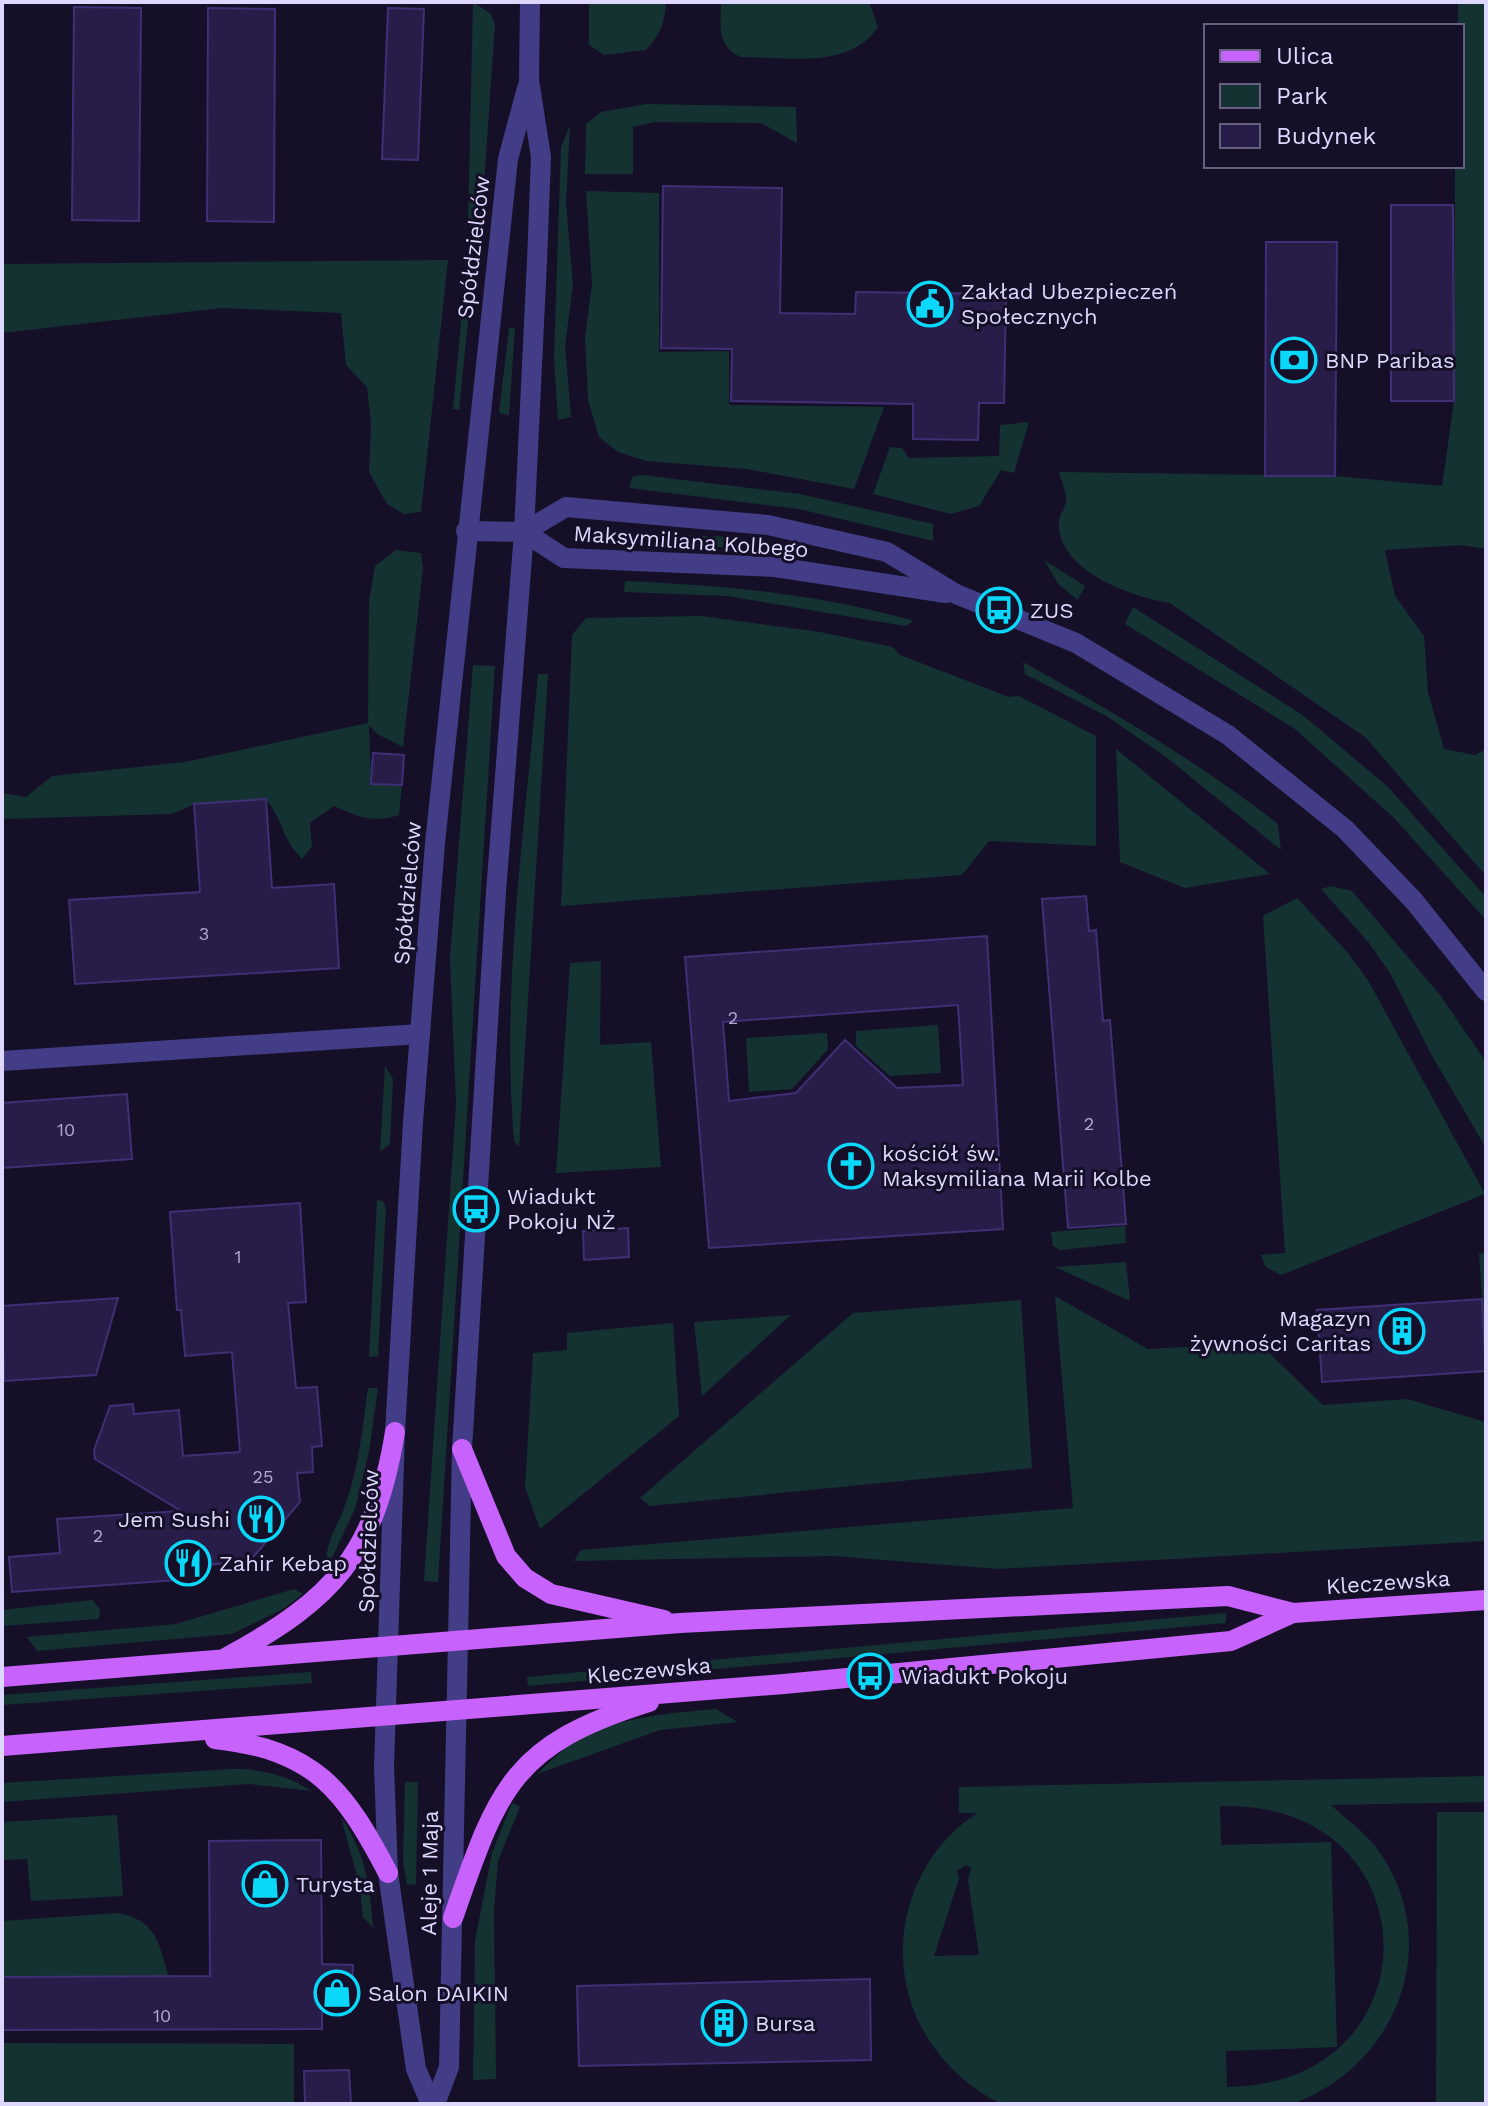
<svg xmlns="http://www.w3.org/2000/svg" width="1488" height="2106" font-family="'Work Sans',sans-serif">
  <rect width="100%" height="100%" fill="#151028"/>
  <g fill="#143232" fill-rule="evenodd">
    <path d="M473 2 491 14 495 24 482 214 476 222 468 225Z"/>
    <path d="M589 2H666C665 22 660 35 646 50L604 55 589 45Z"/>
    <path d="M721 2H869L878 27C849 70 788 57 741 57 716 46 721 26 721 2Z"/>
    <path d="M1458 2H1486V549L1461 545 1385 550 1395 596 1424 636 1428 692 1444 749 1475 755 1486 749V876L1365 737 1170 603C1131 597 1055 570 1059 520 1060 514 1065 508 1066 502 1067 493 1061 480 1059 472L1335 476 1442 486 1454 401 1455 166H1462V26H1458Z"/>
    <path d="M646 104 796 107 797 143 761 123 655 122 633 127V174H585L586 124 601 112Z"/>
    <path d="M570 125 566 203 573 285 565 346 571 417 558 420 554 358 561 147Z"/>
    <path d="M586 191 659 193V352L729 351V405L884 407 854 489 747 469 646 461 618 452 599 437 588 400 585 337 592 284Z"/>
    <path d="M467 259 474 264 459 410 453 409Z"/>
    <path d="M448 260 421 512 404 514 387 504 369 472 371 425 367 387 346 365 341 313 222 308 2 333V264Z"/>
    <path d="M509 328H515L509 415 499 413Z"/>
    <path d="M1029 422 1014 473 1001 470 979 506 951 514 873 494 890 447 902 448 909 458 999 456 1000 425Z"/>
    <path d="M642 475 800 494 933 524V541L799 509 629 488 632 477Z"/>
    <path d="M627 533 734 537 737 543 734 548 626 541Z"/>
    <path d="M396 550 421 553 423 568 403 747 377 734 369 725 371 783 402 785 399 815C373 823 358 817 334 806L310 823 312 846 302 859C281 837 284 822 266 799L195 804 172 814 2 819V793L26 797 52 776 185 762 368 723 369 600 375 566Z"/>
    <path d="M1044 560 1085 586 1078 600 1059 585Z"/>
    <path d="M625 581C723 585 820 594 914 621L905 626 727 596 624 592Z"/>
    <path d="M1133 607 1304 716 1388 787 1486 897V920L1393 817 1295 729 1125 624Z"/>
    <path d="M701 616 820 632 893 647 900 655 1009 697 1019 696 1096 736V846L989 841 962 875 561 906 572 635 586 618Z"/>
    <path d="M1023 662C1112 711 1197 761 1278 824L1281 850 1166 757 1108 717 1025 674Z"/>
    <path d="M473 665 495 666 438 1582 424 1581 456 1104 450 958Z"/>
    <path d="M538 674H548L519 1147 514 1141C501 986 525 828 538 674Z"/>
    <path d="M1116 749 1270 874 1185 888 1120 862Z"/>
    <path d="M1331 886 1352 891 1440 995 1486 1062V1148L1431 1054 1390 973 1369 943 1321 889Z"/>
    <path d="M1297 898 1349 954 1369 982 1485 1194 1281 1275 1266 1267 1261 1255 1285 1253 1263 916Z"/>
    <path d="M601 961 600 1045 651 1042 661 1167 556 1173 570 963Z"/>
    <path d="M938 1025 941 1073 890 1076 856 1046V1031Z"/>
    <path d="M827 1033 828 1049 792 1089 749 1092 746 1038Z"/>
    <path d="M385 1066 393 1079 390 1144 380 1152Z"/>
    <path d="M377 1200 383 1201 386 1208 378 1356 369 1357Z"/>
    <path d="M1125 1226 1126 1243 1060 1250 1053 1246 1051 1232Z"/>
    <path d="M1486 1252V1352L1479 1254Z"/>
    <path d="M1126 1262 1130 1301 1055 1267Z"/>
    <path d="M1055 1296 1148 1349 1259 1343 1323 1405 1407 1399 1486 1422V1541L998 1569 833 1556 574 1561 581 1550 1073 1508Z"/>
    <path d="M1021 1300 1032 1468 650 1506 640 1498 853 1313Z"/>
    <path d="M791 1315 702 1396 694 1322Z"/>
    <path d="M673 1323 679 1416 540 1529 525 1487 533 1353 567 1350V1333Z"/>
    <path d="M368 1388H378L369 1452 355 1509 328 1566C324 1548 332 1535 340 1518 358 1477 362 1432 368 1388Z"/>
    <path d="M294 1589 303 1594 283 1609 232 1634 37 1651 27 1637 176 1624Z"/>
    <path d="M92 1600 100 1609 99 1619 2 1626 3 1610Z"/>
    <path d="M1226 1613V1623L528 1686 527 1677Z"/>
    <path d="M311 1672 312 1683 2 1705V1695Z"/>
    <path d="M716 1709 738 1722 660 1730 537 1774C549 1763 562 1749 575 1741 615 1717 671 1713 716 1709Z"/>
    <path d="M234 1769C263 1769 288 1776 312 1791L249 1784 2 1802V1783Z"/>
    <path d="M1486 1776V1802L1331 1805C1346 1819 1362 1830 1375 1846 1447 1940 1398 2066 1292 2104 1225 2104 1158 2104 1091 2104 1064 2104 1032 2106 1005 2104 994 2102 982 2093 973 2087 928 2053 901 2003 903 1946 905 1893 932 1841 978 1813H959V1787ZM1220 1806C1435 1800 1439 2085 1227 2087L1226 2051 1337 2047 1331 1842 1221 1845ZM966 1865 971 1868 968 1880 979 1955 934 1956 959 1879 957 1871Z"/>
    <path d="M405 1782H418L416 1884 407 1885 403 1861Z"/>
    <path d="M512 1803 520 1807 498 1861 494 1909 496 2079 473 2080 475 1941 492 1853Z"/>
    <path d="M1437 1812H1486V2104H1436Z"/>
    <path d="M117 1815 123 1896 31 1901 27 1859 2 1860V1822Z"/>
    <path d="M341 1817C366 1855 370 1884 373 1928L363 1917 360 1887Z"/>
    <path d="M117 1913C157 1920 158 1942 169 1977H2V1921Z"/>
    <path d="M2 2043 294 2044V2104H2Z"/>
  </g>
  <g fill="#281d49" stroke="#402f74" stroke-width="2" fill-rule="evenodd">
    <path d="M74 7 141 8 139 221 72 220Z"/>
    <path d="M208 8 275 9 274 222 207 221Z"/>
    <path d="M388 8 424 9 418 160 382 159Z"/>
    <path d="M663 186 782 188 780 313 855 314 856 292 1006 294 1004 403H979L978 440 913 439V404L731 401 732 349 661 348Z"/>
    <path d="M1391 205H1453L1454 401H1391Z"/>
    <path d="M1266 242H1337L1335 476H1265Z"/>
    <path d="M373 753 404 755 402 785 371 784Z"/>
    <path d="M266 799 272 888 334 884 339 968 75 984 69 900 200 892 194 804Z"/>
    <path d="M1086 896 1089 931 1096 930 1103 1021 1110 1020 1126 1224 1068 1228 1042 899Z"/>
    <path d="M987 936 1003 1229 709 1248 685 957ZM958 1005 963 1085 897 1088 845 1040 796 1093 729 1101 723 1022Z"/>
    <path d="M127 1094 132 1159 2 1168V1103Z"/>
    <path d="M300 1203 306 1302 288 1303 296 1388 317 1387 322 1446 312 1447 313 1472 297 1473 300 1502 249 1562 204 1565 205 1578 12 1592 9 1557 60 1553 57 1519 181 1511 95 1459 94 1450 110 1406 133 1404 134 1414 179 1410 183 1456 240 1452 232 1352 185 1356 181 1310H177L170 1212Z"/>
    <path d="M628 1228 629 1257 584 1260 583 1231Z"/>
    <path d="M118 1298 96 1375 4 1381 2 1306Z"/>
    <path d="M1482 1299 1486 1371 1322 1382 1317 1310Z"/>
    <path d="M321 1840 322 1964 353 1965 351 2012H322V2029L2 2030V1977L210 1976 209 1841Z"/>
    <path d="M870 1979 871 2060 579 2066 577 1986Z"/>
    <path d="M349 2070 351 2104H305L304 2071Z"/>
  </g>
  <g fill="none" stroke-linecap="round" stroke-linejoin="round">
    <g stroke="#423d86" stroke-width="20">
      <path d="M466 531 524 532 566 507 768 525 887 552 956 594 1076 643 1228 735 1345 829 1414 901 1486 991"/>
      <path d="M524 532 564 558 775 567 946 593"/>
      <path d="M2 1061 420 1034"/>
      <path d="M431 2104 416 2069 388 1873 384 1767 395 1432 413 1122 435 843 508 159 527 88"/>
      <path d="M435 2104 449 2067 462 1449 496 892 524 532 537 261 541 157 529 80 530 2"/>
    </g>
    <g stroke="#c862fc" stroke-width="20">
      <path d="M462 1449 506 1556 525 1578 551 1594 664 1620"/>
      <path d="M227 1657C334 1599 375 1554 395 1432"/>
      <path d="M2 1677 680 1623 1228 1596 1293 1613 1486 1600"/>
      <path d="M215 1739C315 1750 344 1789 388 1873"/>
      <path d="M2 1746 784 1684 1231 1641 1293 1613"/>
      <path d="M453 1918C498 1789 511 1745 649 1702"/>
    </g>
  </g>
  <defs>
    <g id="civic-ring" transform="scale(2.3)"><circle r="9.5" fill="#151028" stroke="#09d8fa" stroke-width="1.5"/><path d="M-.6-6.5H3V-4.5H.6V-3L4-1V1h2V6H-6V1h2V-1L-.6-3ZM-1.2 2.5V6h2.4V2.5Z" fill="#09d8fa"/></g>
    <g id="bank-ring" transform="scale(2.3)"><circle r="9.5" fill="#151028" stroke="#09d8fa" stroke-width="1.5"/><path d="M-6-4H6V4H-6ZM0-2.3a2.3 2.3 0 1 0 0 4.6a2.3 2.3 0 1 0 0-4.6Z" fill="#09d8fa"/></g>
    <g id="bus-ring" transform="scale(2.3)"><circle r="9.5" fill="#151028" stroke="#09d8fa" stroke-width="1.5"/><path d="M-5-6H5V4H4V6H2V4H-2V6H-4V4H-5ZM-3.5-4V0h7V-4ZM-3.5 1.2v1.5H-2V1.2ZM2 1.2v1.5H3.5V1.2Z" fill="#09d8fa"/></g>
    <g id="church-ring" transform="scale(2.3)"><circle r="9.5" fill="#151028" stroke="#09d8fa" stroke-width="1.5"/><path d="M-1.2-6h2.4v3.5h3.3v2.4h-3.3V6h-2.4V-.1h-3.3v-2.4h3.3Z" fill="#09d8fa"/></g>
    <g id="building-ring" transform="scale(2.3)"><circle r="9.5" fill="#151028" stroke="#09d8fa" stroke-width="1.5"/><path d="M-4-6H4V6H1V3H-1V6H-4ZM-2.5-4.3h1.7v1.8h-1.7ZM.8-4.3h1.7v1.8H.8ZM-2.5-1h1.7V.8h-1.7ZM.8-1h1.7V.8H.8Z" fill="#09d8fa"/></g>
    <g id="restaurant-ring" transform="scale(2.3)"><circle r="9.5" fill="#151028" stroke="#09d8fa" stroke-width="1.5"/><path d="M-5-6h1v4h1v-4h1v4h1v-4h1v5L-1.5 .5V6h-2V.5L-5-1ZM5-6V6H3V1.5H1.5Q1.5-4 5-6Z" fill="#09d8fa"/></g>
    <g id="shop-ring" transform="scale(2.3)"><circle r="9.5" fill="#151028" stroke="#09d8fa" stroke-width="1.5"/><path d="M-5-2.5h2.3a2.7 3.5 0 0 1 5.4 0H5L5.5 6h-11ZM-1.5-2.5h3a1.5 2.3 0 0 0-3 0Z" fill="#09d8fa"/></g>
  </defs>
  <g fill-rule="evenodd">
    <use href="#civic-ring" x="930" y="304"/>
    <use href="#bank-ring" x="1294" y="360"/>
    <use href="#bus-ring" x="999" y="610"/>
    <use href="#church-ring" x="851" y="1166"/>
    <use href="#bus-ring" x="476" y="1209"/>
    <use href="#building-ring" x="1402" y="1331"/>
    <use href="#restaurant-ring" x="261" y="1519"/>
    <use href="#restaurant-ring" x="188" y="1563"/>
    <use href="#bus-ring" x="870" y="1676"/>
    <use href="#shop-ring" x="265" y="1884"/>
    <use href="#shop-ring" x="337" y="1993"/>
    <use href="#building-ring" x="724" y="2023"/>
  </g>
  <g text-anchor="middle" stroke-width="6" stroke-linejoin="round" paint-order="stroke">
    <g font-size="18" fill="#b0a9d1">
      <text x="204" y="940">3</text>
      <text x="733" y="1024">2</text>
      <text x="1089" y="1130">2</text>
      <text x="66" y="1136">10</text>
      <text x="238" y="1263">1</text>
      <text x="263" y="1483">25</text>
      <text x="98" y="1542">2</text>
      <text x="162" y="2022">10</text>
    </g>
    <g font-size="22" fill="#ded8fe" stroke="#151028">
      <text transform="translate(473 247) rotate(-83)" y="8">Spółdzielców</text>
      <text transform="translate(691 541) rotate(4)" y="8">Maksymiliana Kolbego</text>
      <text transform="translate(407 893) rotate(-85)" y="8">Spółdzielców</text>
      <text transform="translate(368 1541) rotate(-88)" y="8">Spółdzielców</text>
      <text transform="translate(1388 1582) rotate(-4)" y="8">Kleczewska</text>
      <text transform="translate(649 1670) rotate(-5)" y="8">Kleczewska</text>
      <text transform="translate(429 1873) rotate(-89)" y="8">Aleje 1 Maja</text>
    </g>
    <g font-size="22" fill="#ded8fe" stroke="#151028" text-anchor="start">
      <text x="961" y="299">Zakład Ubezpieczeń<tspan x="961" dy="25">Społecznych</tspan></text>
      <text x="1325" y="368">BNP Paribas</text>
      <text x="1030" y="618">ZUS</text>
      <text x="882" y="1161">kościół św.<tspan x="882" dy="25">Maksymiliana Marii Kolbe</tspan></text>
      <text x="507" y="1204">Wiadukt<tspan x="507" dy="25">Pokoju NŻ</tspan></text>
      <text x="1371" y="1326" text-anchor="end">Magazyn<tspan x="1371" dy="25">żywności Caritas</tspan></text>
      <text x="230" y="1527" text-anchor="end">Jem Sushi</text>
      <text x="219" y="1571">Zahir Kebap</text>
      <text x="901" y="1684">Wiadukt Pokoju</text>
      <text x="296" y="1892">Turysta</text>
      <text x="368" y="2001">Salon DAIKIN</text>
      <text x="755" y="2031">Bursa</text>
    </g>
  </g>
  <rect width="1488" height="2106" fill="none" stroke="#ded8fe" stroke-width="8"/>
  <rect x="1204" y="24" width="260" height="144" fill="#151028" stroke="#65607e" stroke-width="2"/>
  <rect x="1220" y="50" width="40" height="12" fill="#c862fc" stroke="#65607e" stroke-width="2"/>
  <text x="1276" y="64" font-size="24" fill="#ded8fe">Ulica</text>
  <rect x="1220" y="84" width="40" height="24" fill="#143232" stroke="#65607e" stroke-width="2"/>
  <text x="1276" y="104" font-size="24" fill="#ded8fe">Park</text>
  <rect x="1220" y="124" width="40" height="24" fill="#281d49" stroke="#65607e" stroke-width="2"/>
  <text x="1276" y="144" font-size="24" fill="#ded8fe">Budynek</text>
</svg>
